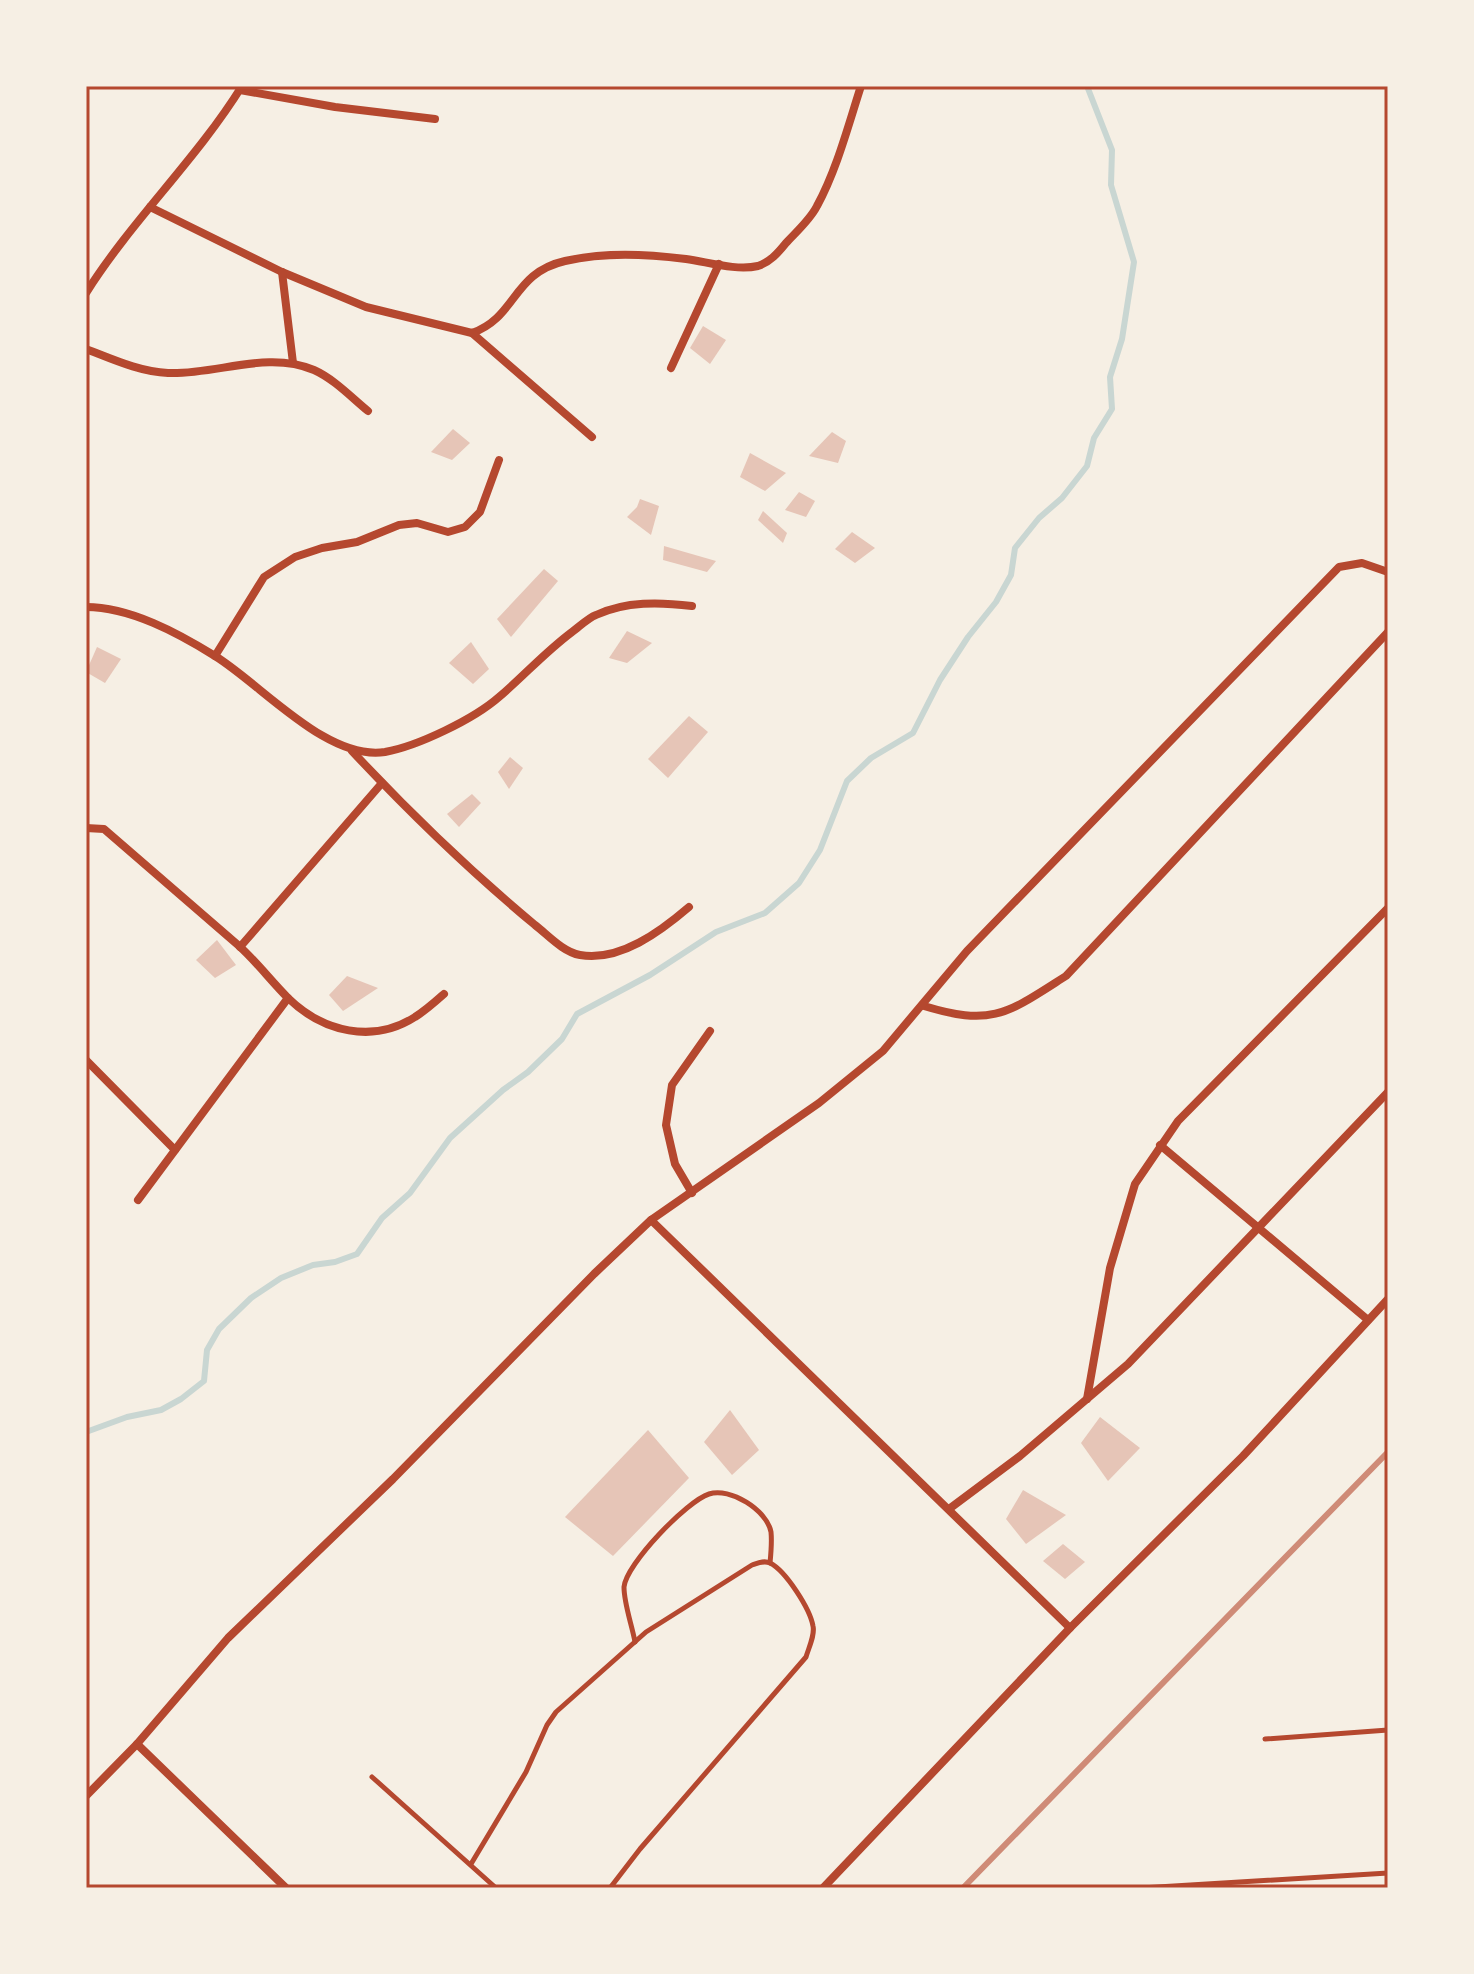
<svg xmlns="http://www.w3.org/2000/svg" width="1474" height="1974" font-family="'Crimson Pro',serif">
  <rect width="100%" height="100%" fill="#f6efe4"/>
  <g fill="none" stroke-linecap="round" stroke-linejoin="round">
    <path stroke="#c9d6d2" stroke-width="6" d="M86 1432 127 1417 161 1410 181 1399 204 1381 207 1350 219 1329 251 1298 281 1278 313 1265 335 1262 357 1254 382 1218 410 1193 450 1138 503 1090 528 1072 562 1039 577 1014 650 975 716 932 765 913 799 883 820 850 847 781 871 758 913 733 940 680 968 637 996 602 1011 575 1015 548 1039 518 1062 498 1087 466 1094 438 1112 409 1110 377 1122 339 1134 262 1111 185 1112 150 1087 86"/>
  </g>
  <g fill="#e6c5b7">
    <path d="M703 326 726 340 710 364 690 348Z"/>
    <path d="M453 429 470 443 452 460 431 452Z"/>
    <path d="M832 432 846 441 838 463 809 456Z"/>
    <path d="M750 453 786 473 765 491 740 477Z"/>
    <path d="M799 492 815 501 806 517 785 510Z"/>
    <path d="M640 499 659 506 651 535 627 517 637 507Z"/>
    <path d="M763 511 787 533 783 543 758 520Z"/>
    <path d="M852 532 875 548 855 563 835 549Z"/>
    <path d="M664 546 716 561 707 572 663 560Z"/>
    <path d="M544 569 558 581 511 637 497 619Z"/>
    <path d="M627 631 652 643 627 663 609 658Z"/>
    <path d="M471 642 489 669 473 684 449 663Z"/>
    <path d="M97 647 121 659 105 683 86 672Z"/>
    <path d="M689 716 708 732 668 778 648 759Z"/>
    <path d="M510 757 523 768 509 789 498 772Z"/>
    <path d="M472 794 481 803 459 827 447 814Z"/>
    <path d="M217 940 236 965 215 978 196 960Z"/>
    <path d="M347 976 378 988 343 1011 329 995Z"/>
    <path d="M730 1410 759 1450 732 1475 704 1442Z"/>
    <path d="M1100 1417 1140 1448 1108 1481 1081 1443Z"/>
    <path d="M648 1430 689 1478 613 1556 565 1517Z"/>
    <path d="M1023 1490 1066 1515 1026 1544 1006 1519Z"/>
    <path d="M1063 1544 1085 1562 1065 1579 1043 1561Z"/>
  </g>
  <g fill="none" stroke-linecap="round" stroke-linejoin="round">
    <g stroke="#b5482f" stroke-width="5">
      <path d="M635 1642C632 1625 624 1604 624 1587 626 1564 687 1501 709 1494 730 1487 767 1510 771 1532 772 1542 771 1553 770 1563"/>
      <path d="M1265 1739 1388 1730"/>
      <path d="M372 1777 496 1888"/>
      <path d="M471 1864 526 1772 547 1725 556 1712 646 1632 752 1565C758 1563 764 1560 770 1563 786 1571 810 1609 813 1626 815 1635 809 1647 806 1657L640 1849 610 1888"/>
      <path d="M1141 1888 1388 1873"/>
    </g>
    <g stroke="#b5482f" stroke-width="8">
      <path d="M240 90 335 107 435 119"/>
      <path d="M150 207 282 272 366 307 472 333C517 317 512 273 565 261 605 252 645 254 686 259 708 262 736 271 758 266 770 262 778 253 786 243 796 232 810 220 817 206 837 169 848 126 861 86"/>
      <path d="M282 272 293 363"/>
      <path d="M86 293C132 220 196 160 242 86"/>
      <path d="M472 333 592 437"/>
      <path d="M86 349C112 359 140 372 168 373 217 375 267 350 314 370 334 379 351 397 368 411"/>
      <path d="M671 368 719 264"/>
      <path d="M86 607C130 607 178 633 215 656 262 685 327 761 385 752 418 746 474 719 499 697 525 675 544 653 572 632 579 627 588 618 596 615 626 601 660 602 692 606"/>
      <path d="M215 656 264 577 295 557 322 548 357 542 399 525 417 523 448 532 465 527 480 512 499 460"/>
      <path d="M352 751C409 812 470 871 535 925 548 935 563 952 580 955 620 962 661 931 689 907"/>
      <path d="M86 828 104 829C149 868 193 906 238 945 256 961 271 981 288 998 323 1032 373 1044 415 1017 425 1011 435 1002 444 994"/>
      <path d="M240 947 382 783"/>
      <path d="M924 1006C993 1027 1008 1013 1066 976L1388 632"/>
      <path d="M86 1060 175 1150"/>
      <path d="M1160 1145 1368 1320"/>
      <path d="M692 1193 675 1164 666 1125 672 1085 710 1031"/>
      <path d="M138 1200 288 998"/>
      <path d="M651 1220 1070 1628"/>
      <path d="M1087 1399 1110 1268 1135 1184 1178 1121 1388 908"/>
      <path d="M949 1509 1020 1456 1128 1364 1388 1092"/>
      <path d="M137 1744 286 1888"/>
      <path d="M86 1796 137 1744 228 1638 393 1479 594 1274 651 1220 819 1103 883 1051 967 951 1339 567 1362 563 1388 572"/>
      <path d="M823 1888 1070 1628 1243 1456 1388 1299"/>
    </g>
    <path stroke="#cf8b77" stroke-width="6" d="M963 1888 1388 1452"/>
  </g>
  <rect width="1474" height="1974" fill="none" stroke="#f6efe4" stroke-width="176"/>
  <rect x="88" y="88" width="1298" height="1798" fill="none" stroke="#b5482f" stroke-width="3"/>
</svg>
